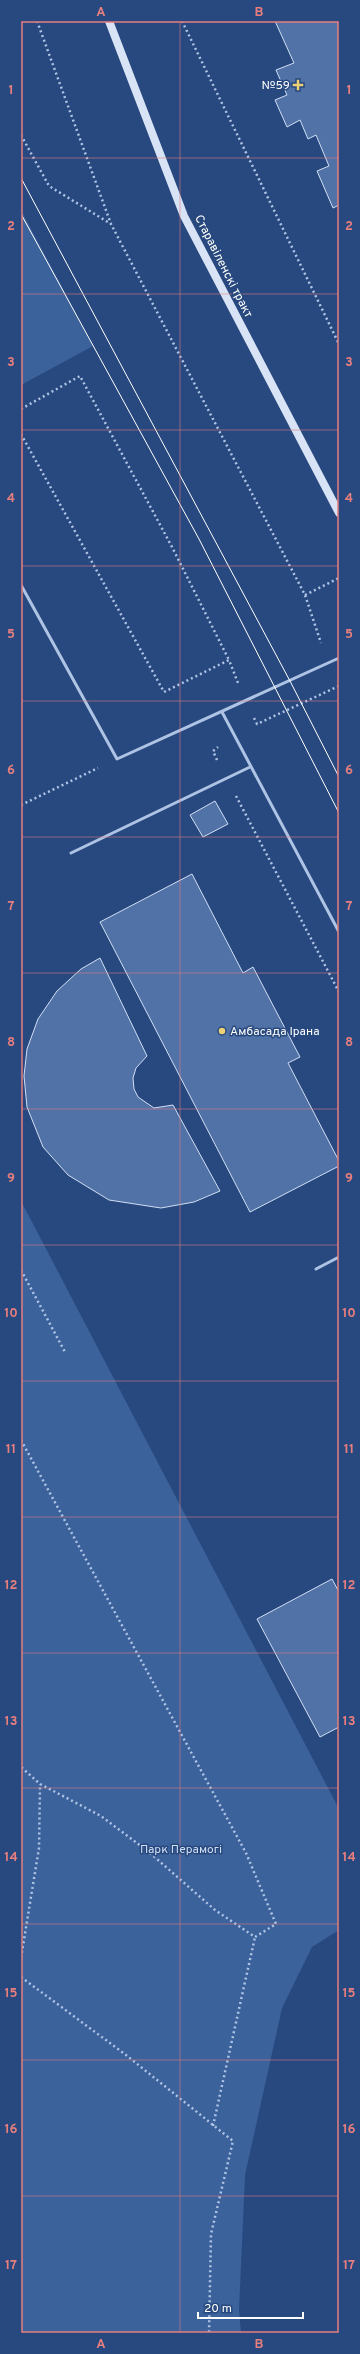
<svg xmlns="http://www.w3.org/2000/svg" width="360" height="2354" font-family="Overpass,sans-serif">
  <rect width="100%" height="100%" fill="#28497f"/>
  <g fill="#3c629c">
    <path d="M21 210 93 346 21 385Z"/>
    <path d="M21 1201 339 1809V1930L312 1947 282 2008 245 2175 239 2310 241 2333H21Z"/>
  </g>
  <g fill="#5172a7" stroke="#d1dff4">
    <path d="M275 21H339V205L333 208 317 171 329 166 316 135 308 139 300 120 287 127 275 100 287 95 276 70 294 63Z"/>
    <path d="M215 801 228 824 203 837 190 815Z"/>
    <path d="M192 874 243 973 253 967 300 1057 288 1063 339 1161V1166L250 1212 100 922Z"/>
    <path d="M100 958 147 1056 136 1068 133 1078 134 1089 138 1097 154 1108 173 1105 220 1191 194 1202 161 1208 109 1200 68 1175 43 1147 27 1107 24 1076 27 1049 38 1019 57 991 81 969Z"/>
    <path d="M332 1579 339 1592V1727L320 1737 257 1619Z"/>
  </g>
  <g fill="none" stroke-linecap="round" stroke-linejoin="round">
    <g stroke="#afc4e5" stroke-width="2.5" stroke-dasharray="2 3" stroke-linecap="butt">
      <path d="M37 21 111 224 305 595 321 643"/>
      <path d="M182 21 339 344"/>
      <path d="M21 135 49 186 111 224"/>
      <path d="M21 409 80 376 172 547 229 660"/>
      <path d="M21 434 164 692 229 660 238 683"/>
      <path d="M305 595 339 578"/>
      <path d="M254 718 257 724 339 686"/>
      <path d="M217 760 213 751 218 747"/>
      <path d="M236 796 339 992"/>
      <path d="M21 805 98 768"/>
      <path d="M21 1270 65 1352"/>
      <path d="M21 1440 246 1853 276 1924 255 1937 215 1910 150 1853 101 1816 40 1784 21 1767"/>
      <path d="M21 1958 39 1848 40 1784"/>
      <path d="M21 1977 126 2055 233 2141 211 2234 209 2333"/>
      <path d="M213 2126 255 1937"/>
    </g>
    <g stroke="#afc4e5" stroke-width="3">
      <path d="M21 585 117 759 339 658"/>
      <path d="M222 712 339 932"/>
      <path d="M71 853 250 767"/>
      <path d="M316 1269 339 1257"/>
    </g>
    <path stroke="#d8e3f5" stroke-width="8" d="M109 21 184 216 339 513"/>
    <g stroke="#fff" stroke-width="1">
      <path d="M21 178 290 681 339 777"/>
      <path d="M21 214 199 539 339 813"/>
    </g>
  </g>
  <path fill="none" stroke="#e67e7e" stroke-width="1" stroke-opacity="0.55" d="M180 21V2333M21 158H339M21 294H339M21 430H339M21 566H339M21 701H339M21 837H339M21 973H339M21 1109H339M21 1245H339M21 1381H339M21 1517H339M21 1653H339M21 1788H339M21 1924H339M21 2060H339M21 2196H339"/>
  <g fill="#edd175" stroke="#28497f" stroke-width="1.5">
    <path d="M296 79h4v4h4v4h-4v4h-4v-4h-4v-4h4z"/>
    <circle cx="222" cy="1031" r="4"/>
  </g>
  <g text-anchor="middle" stroke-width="3" stroke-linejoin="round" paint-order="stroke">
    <g font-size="12" fill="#fff" stroke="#28497f" text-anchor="end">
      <text x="290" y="89">№59</text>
      <text x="230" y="1035" text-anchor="start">Амбасада Ірана</text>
    </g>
    <g font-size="12" fill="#fff" stroke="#28497f">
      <text transform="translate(224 266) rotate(63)" y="4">Старавіленскі тракт</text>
    </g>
    <g font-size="12" fill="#d1dff4" stroke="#28497f">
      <text x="181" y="1853">Парк Перамогі</text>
    </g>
  </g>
  <rect width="360" height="2354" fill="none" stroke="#28497f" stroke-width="44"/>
  <path d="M198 2312v6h105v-6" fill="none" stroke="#ffffff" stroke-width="2"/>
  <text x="204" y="2312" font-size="12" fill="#ffffff" stroke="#28497f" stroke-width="3" paint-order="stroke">20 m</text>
  <rect x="22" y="22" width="316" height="2310" fill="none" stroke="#e67e7e" stroke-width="1.5"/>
  <g font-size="13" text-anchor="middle" font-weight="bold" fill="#e67e7e">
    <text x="101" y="16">A</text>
    <text x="259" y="16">B</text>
    <text x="11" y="94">1</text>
    <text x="349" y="94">1</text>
    <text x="11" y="230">2</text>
    <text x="349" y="230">2</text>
    <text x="11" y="366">3</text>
    <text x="349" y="366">3</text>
    <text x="11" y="502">4</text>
    <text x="349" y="502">4</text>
    <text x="11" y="638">5</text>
    <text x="349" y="638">5</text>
    <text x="11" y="774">6</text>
    <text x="349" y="774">6</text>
    <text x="11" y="910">7</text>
    <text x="349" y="910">7</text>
    <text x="11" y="1046">8</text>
    <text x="349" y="1046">8</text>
    <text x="11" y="1182">9</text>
    <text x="349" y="1182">9</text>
    <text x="11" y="1317">10</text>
    <text x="349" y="1317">10</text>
    <text x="11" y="1453">11</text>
    <text x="349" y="1453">11</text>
    <text x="11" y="1589">12</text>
    <text x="349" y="1589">12</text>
    <text x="11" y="1725">13</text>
    <text x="349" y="1725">13</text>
    <text x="11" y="1861">14</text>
    <text x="349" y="1861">14</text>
    <text x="11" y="1997">15</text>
    <text x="349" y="1997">15</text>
    <text x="11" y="2133">16</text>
    <text x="349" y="2133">16</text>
    <text x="11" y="2269">17</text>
    <text x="349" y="2269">17</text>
    <text x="101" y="2348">A</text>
    <text x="259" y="2348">B</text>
  </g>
</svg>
